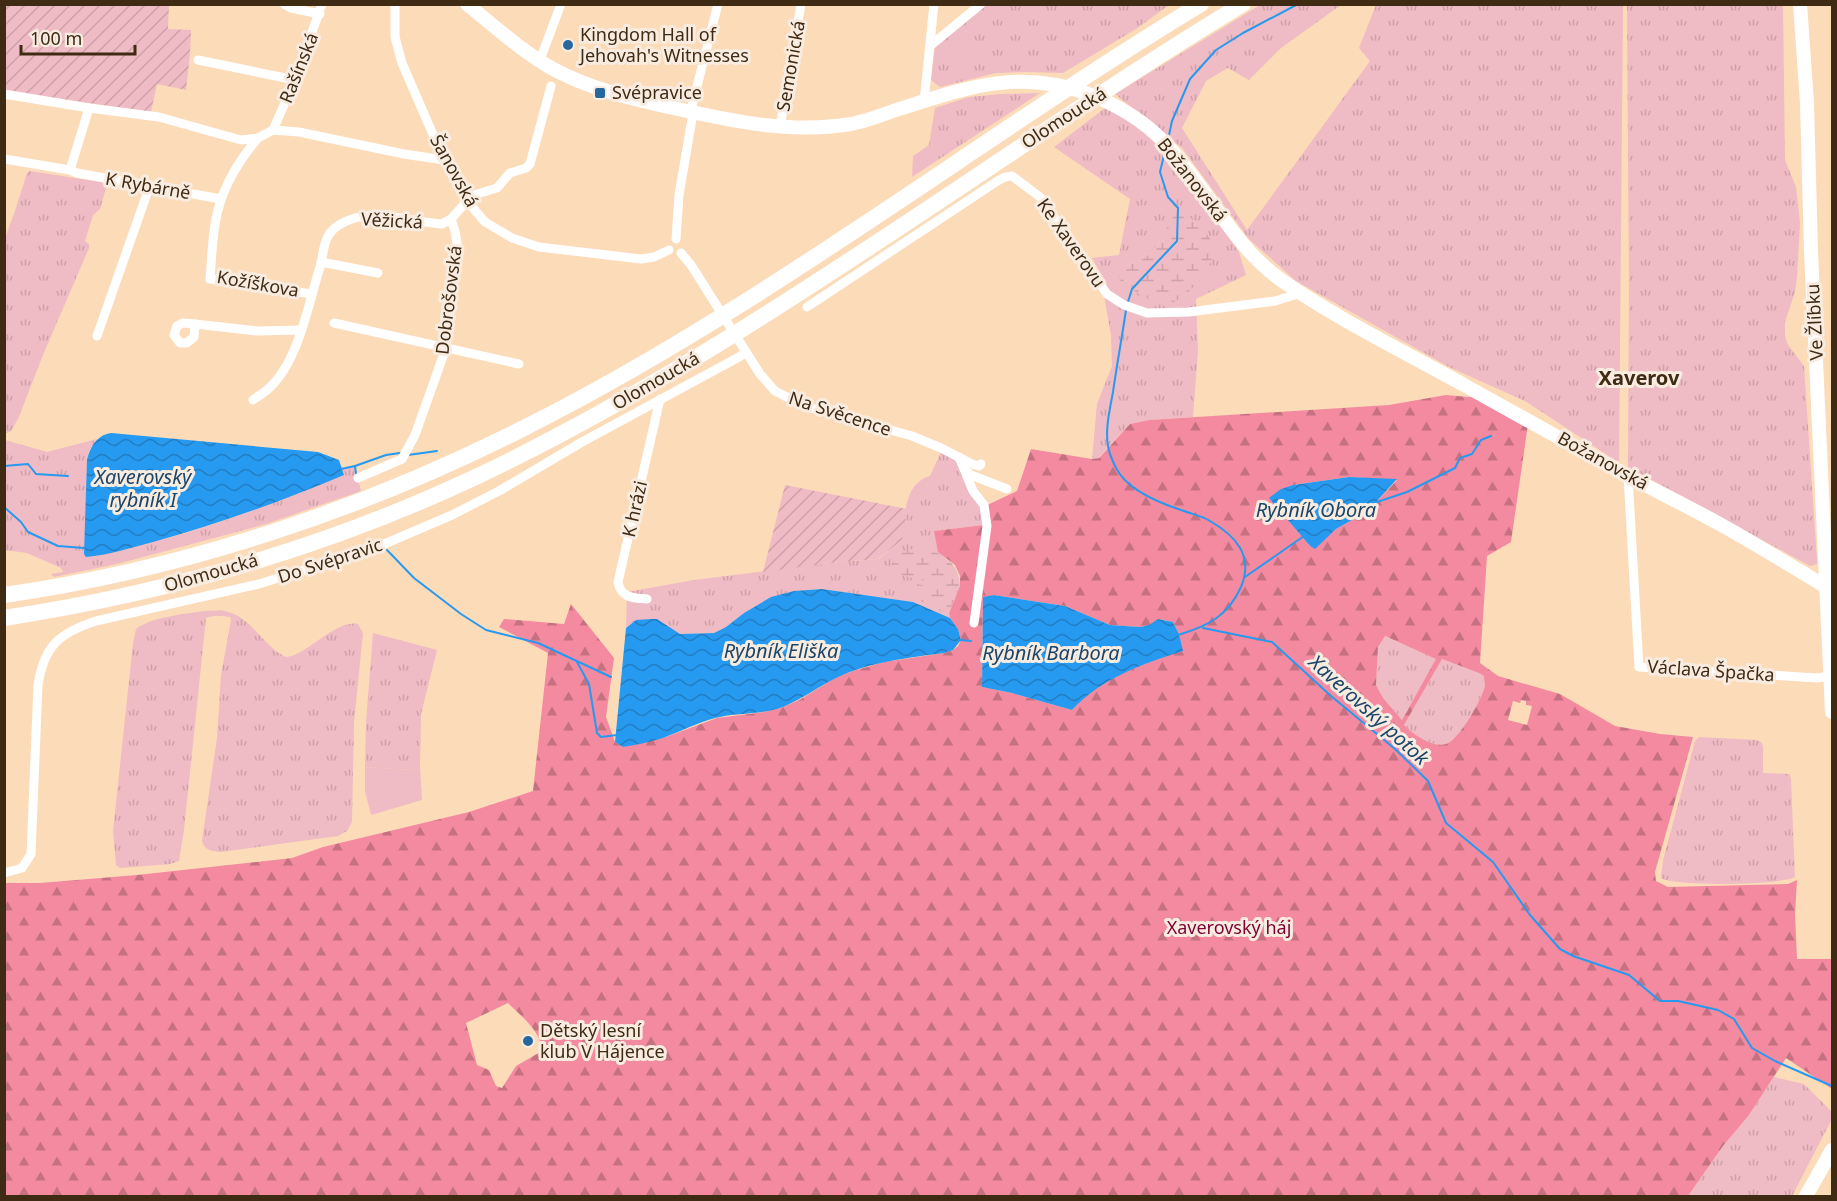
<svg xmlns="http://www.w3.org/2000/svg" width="1837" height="1201" font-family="'Noto Sans',sans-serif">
  <defs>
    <pattern id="grass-tufts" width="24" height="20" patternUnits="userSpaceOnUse" patternTransform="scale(1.5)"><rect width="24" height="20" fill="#efbbc4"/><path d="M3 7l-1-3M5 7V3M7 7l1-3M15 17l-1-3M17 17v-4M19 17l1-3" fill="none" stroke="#cea1a8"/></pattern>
    <pattern id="forest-firs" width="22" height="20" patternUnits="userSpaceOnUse" patternTransform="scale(1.5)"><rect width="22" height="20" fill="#f38aa0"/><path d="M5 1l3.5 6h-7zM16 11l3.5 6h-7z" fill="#c67181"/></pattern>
    <pattern id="wetland-marsh" width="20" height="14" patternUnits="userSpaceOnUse" patternTransform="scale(1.5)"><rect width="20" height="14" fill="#efbbc4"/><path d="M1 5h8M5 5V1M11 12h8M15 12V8" fill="none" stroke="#cea1a8"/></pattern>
    <pattern id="garden-furrows" width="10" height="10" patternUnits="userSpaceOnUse" patternTransform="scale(1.5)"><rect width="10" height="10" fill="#efbbc4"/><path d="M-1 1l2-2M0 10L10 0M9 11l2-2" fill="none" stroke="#cea1a8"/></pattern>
    <pattern id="water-waves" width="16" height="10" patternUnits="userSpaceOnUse" patternTransform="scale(1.5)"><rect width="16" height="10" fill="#2699f0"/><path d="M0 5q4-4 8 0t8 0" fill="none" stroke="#227dc1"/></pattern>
  </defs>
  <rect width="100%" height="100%" fill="#fcdbb9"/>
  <g fill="url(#grass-tufts)" fill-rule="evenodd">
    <path d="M986 5H1169L1136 29 1063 73 1026 72 996 73 940 87 931 80 935 47Z"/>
    <path d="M1260 5H1341L1281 48 1249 80 1228 68 1206 81 1182 128 1247 230 1370 61 1359 48 1376 5H1623L1619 461 1615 460 1525 401 1449 367 1296 281 1249 239 1182 148 1115 94Z"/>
    <path d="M1627 5H1783L1785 160 1796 187 1800 223 1797 277 1795 292 1785 322V336L1788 345 1804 366 1817 561V564L1810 566 1628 467 1629 287Z"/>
    <path d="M1040 93 912 177 913 156 929 145 935 108 969 97 1002 94Z"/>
    <path d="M1109 105 1149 134 1182 170 1239 252 1246 275 1196 299 1198 351 1193 417 1149 420 1130 424 1098 458 1092 459 1097 404 1112 366 1111 336 1103 289 1107 284 1092 258 1119 255 1130 199 1054 147ZM1178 209 1141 295 1119 279V275L1124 267 1143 259 1151 253 1159 242Z"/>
    <path d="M30 171 100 182 103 183 106 188 100 209 93 215 85 241 89 244V248L43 355 18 419 11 431 7 433 4 432 5 238 14 214 27 173Z"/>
    <path d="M97 439 89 451 87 460 85 556C116 549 148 544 179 535 235 518 290 497 344 475L342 469 355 466 361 491 266 524 117 564 54 577 51 574 63 572 61 568 27 553 5 550V440L47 452Z"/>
    <path d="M941 452 956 461 981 508 985 525 934 531 960 586 949 613 950 618 913 602 822 589 794 591 744 613 726 627 714 633 680 634 636 620 626 628 627 592 694 580 839 562 879 559 902 540C906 515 903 484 930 476Z"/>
    <path d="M204 611C211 611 218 610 224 611 251 615 262 646 286 657 305 657 336 619 358 624L363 633 354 722 352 822 347 831 338 836 221 852C212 851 205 851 202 841L217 738 221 675 231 620 230 617C222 616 212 615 206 618L184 830 179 861 170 864 120 868 116 865 113 831 133 643 136 629C151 617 185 614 204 611Z"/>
    <path d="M373 633 437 650 421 714 420 767 412 770 365 767 366 723Z"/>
    <path d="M1384 636 1437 659 1402 720 1383 698 1376 685 1378 647Z"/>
    <path d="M1442 659 1479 673 1484 676C1484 678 1485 684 1485 686 1482 699 1459 740 1446 744 1432 748 1413 734 1404 725Z"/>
    <path d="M1699 737 1757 740 1761 742 1763 746V773L1789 774 1791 779 1795 877C1781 885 1675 887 1661 878L1663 860 1695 741Z"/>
    <path d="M1774 1077 1804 1084 1832 1112V1119L1792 1196H1688L1723 1146 1749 1115Z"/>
  </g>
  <path fill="url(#forest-firs)" fill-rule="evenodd" d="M1446 395 1480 398 1528 424 1511 542 1487 556 1480 663 1498 676 1560 694 1615 726 1660 734 1693 737 1655 872 1656 881 1668 887 1788 884 1797 880 1795 914 1797 959H1832V1089L1786 1058 1749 1115 1723 1146 1688 1196H5L4 883H40L137 875 292 858 323 847 469 812 533 791 548 653 499 627 504 619 564 624 571 604 614 658 606 717 615 742 623 747 663 738 717 718 764 712 781 708 801 699 835 678 853 671 884 662 944 653 953 650 958 646 961 640 958 629 950 618 949 613 960 586V576L955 565 938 552 934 531 984 525 981 508 1017 491 1031 449 1092 459 1099 458 1130 424 1149 420 1389 405ZM1349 477 1397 480 1368 511 1336 529 1315 548 1310 546 1270 499 1293 485ZM994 595 1065 606 1110 625 1140 627 1149 625 1158 619 1173 622 1179 634 1182 651C1142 664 1101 678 1072 710L1012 693 982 687 983 598ZM1385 636 1436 659 1402 720 1383 698 1376 685 1378 647ZM1442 659 1479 673 1484 676C1484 678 1485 684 1485 686 1482 699 1459 740 1446 744 1432 748 1413 734 1404 725ZM1521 700 1526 701V705L1532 706 1527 725 1508 720 1513 701 1520 703ZM508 1003C522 1017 541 1031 542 1051L516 1066 502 1088 496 1086 489 1070 477 1065 466 1023Z"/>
  <g fill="url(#wetland-marsh)">
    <path d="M1178 208C1191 219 1207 229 1213 245 1219 262 1185 303 1168 303 1149 304 1133 290 1119 279L1118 275 1124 267 1143 259 1151 253 1159 242Z"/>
    <path d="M922 547C943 554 959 562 960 586L955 588 896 574 891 566C897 552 908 549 922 547Z"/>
    <path d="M917 584 956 594 949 613 915 599Z"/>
  </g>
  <g fill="#efbbc4">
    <path d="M971 46 976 63 950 70 945 53Z"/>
    <path d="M365 767 412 770 420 767 422 800 371 815 365 791Z"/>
  </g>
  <g fill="url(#garden-furrows)">
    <path d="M4 5H169L168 29 191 30 190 54 186 90 157 84 151 112 5 91Z"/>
    <path d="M785 485 907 509 902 540 878 559 839 562 763 572Z"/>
  </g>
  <g fill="url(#water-waves)">
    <path d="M111 433 318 452 339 460 344 475C282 501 219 524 153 542 131 548 108 555 86 557L84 554 87 460C90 447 97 435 111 433Z"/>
    <path d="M1349 477 1397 479 1368 511 1336 529 1315 549 1310 546 1269 498 1281 489 1293 485Z"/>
    <path d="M822 589 913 602 950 618 958 629 961 640 953 650 944 653C907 658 869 662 836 678 818 687 802 699 783 707 762 715 738 712 715 718 697 723 681 731 663 738 650 742 637 745 623 747L615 742 626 628 636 620 651 619H657L680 634 714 633 726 627 744 613 771 597 794 591Z"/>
    <path d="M994 595 1065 606 1110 625 1140 627 1149 625 1158 619 1173 622 1179 634 1183 651C1142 664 1102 678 1072 710L1012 693 982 687 983 597Z"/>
  </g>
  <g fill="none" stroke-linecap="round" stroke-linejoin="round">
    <g stroke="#2699f0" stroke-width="2">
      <path d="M1168 140 1172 121 1190 79 1216 50 1243 33 1298 4"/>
      <path d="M1127 305 1132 289 1177 241 1178 208 1168 197 1160 172 1165 151"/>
      <path d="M1126 310C1122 337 1117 364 1113 392 1110 409 1105 428 1108 446 1109 453 1113 462 1116 468 1127 490 1162 504 1184 511 1192 514 1202 516 1210 521 1236 536 1254 556 1241 587 1228 616 1208 626 1178 635"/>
      <path d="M408 455 437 451"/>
      <path d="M4 466 28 464 36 474 68 476"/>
      <path d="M355 466 386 455 400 453"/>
      <path d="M341 469 355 466 356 474"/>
      <path d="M1374 503 1407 492 1455 468 1460 458 1472 454 1481 440 1491 436"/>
      <path d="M4 507 21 522 28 532 58 546 84 548"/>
      <path d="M387 550 414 578 461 614 486 630 538 643 611 677"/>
      <path d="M1245 577 1304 536"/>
      <path d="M1203 628 1272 642 1331 696 1395 749 1428 781 1446 823 1493 862 1530 915 1560 949 1573 956 1629 975 1660 1001H1678L1718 1010 1734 1019 1752 1048 1775 1061 1832 1086"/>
      <path d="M959 640 971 641"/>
      <path d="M577 662 589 684 597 733 601 737 617 735"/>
    </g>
    <g stroke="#fff" stroke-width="9">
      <path d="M284 4 291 8 320 14"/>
      <path d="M395 4V37L402 63 444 160 467 201 485 222 512 238 539 247 641 259 654 257 669 250"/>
      <path d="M930 46 981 4"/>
      <path d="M198 60 295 80"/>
      <path d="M540 60 561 4"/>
      <path d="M4 94 89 108 159 117 241 140 258 138 273 130 299 132 404 154 444 160"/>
      <path d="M924 102 934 4"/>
      <path d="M780 127 801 4"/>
      <path d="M273 130 295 80 322 4"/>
      <path d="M258 138C241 158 225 183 218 210 212 232 212 257 210 279L312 294"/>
      <path d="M4 159 70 170 77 173 221 199"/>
      <path d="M70 170 89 108"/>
      <path d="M676 239 679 195 692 119V106L718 4"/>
      <path d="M681 253 691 265 760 374 775 391 804 406 912 436 941 448 972 464 979 466 981 464"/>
      <path d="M321 262 378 273"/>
      <path d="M807 307 999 180 1005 177 1012 176 1040 197 1107 294 1124 305 1147 313 1189 312 1275 301 1301 293"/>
      <path d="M183 323 195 324 194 337 187 343H180L174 335 177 326Z"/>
      <path d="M334 323 519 364"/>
      <path d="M195 324 257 331 301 330"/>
      <path d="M97 336 150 185"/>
      <path d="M253 400C258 396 264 393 268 389 299 362 308 304 320 267 323 257 323 245 328 236 333 227 345 221 355 218 381 211 415 222 442 224L451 219"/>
      <path d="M959 457 973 491 984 505 987 526 974 623"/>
      <path d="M966 471 971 475 1007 489"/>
      <path d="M1628 476 1639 667 1817 678 1830 676"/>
      <path d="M358 478 402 459 415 435 446 348 457 243 455 231 451 219 467 201 477 194 497 188 510 173 526 168 530 164 551 86"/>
      <path d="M647 599C633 598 621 598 618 582L660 399"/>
      <path d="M4 873 22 868 31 854 38 685C44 646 59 633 96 621L259 584 375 548 452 515 499 491 582 442 739 357 746 352"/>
    </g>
    <g stroke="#fff" stroke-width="14">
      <path d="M467 4C493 25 525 54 555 70 591 89 633 99 673 108 732 121 791 134 851 124 866 121 882 115 896 110 964 89 1015 68 1086 93 1116 104 1143 120 1165 143 1207 186 1231 244 1281 280 1339 320 1403 351 1464 385 1519 415 1573 446 1628 476 1660 493 1693 509 1725 527 1759 546 1793 567 1826 587"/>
      <path d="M1800 4 1807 103 1811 251 1832 712"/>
      <path d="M1806 1196 1832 1150"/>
    </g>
    <g stroke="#fff" stroke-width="16">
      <path d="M4 595C185 569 362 510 524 428 763 308 973 142 1201 4"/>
      <path d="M4 618C168 593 330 546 480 475 750 346 987 159 1243 4"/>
    </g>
  </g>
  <g fill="#26679d" stroke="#f8ece1" stroke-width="2">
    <circle cx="568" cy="45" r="6"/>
    <rect x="594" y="87" width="12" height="12" rx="3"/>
    <circle cx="528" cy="1041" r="6"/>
  </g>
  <g text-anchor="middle" stroke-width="6" stroke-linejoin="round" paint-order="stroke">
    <g font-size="18" fill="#3f2a13" stroke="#f8ece1" text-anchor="start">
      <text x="580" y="41">Kingdom Hall of<tspan x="580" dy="21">Jehovah's Witnesses</tspan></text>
      <text x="612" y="99">Svépravice</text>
      <text x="540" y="1037">Dětský lesní<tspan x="540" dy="21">klub V Hájence</tspan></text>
    </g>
    <g font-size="18" fill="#3f2a13" stroke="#f8ece1">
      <text transform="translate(791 66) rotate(-80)" y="6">Semonická</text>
      <text transform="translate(299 68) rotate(-68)" y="6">Rašínská</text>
      <text transform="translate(1064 118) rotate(-33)" y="6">Olomoucká</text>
      <text transform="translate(454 171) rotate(61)" y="6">Šanovská</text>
      <text transform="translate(1192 180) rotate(52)" y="6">Božanovská</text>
      <text transform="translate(148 186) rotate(10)" y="6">K Rybárně</text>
      <text transform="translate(392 221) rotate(3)" y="6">Věžická</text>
      <text transform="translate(1071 243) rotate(55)" y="6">Ke Xaverovu</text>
      <text transform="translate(258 284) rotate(10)" y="6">Kožíškova</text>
      <text transform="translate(449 300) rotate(-83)" y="6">Dobrošovská</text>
      <text transform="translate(1815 322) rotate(-93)" y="6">Ve Žlíbku</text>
      <text transform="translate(656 381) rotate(-30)" y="6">Olomoucká</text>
      <text transform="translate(840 414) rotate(18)" y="6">Na Svěcence</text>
      <text transform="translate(1603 461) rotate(29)" y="6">Božanovská</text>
      <text transform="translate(635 509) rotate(-77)" y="6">K hrázi</text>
      <text transform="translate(330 561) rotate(-18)" y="6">Do Svépravic</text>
      <text transform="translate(211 573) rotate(-16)" y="6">Olomoucká</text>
      <text transform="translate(1711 671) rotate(4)" y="6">Václava Špačka</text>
    </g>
    <g font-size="18" fill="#7d0033" stroke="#f8ece1">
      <text x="1229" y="934">Xaverovský háj</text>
    </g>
    <g font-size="20" font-weight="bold" fill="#3f2a13" stroke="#f8ece1">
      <text x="1639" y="385">Xaverov</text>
    </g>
    <g font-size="20" font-style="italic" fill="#1c4669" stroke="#f8ece1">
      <text x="143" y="484">Xaverovský<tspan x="143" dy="23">rybník I</tspan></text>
      <text x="1316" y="517">Rybník Obora</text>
      <text x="781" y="658">Rybník Eliška</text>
      <text x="1051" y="660">Rybník Barbora</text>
      <text transform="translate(1369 710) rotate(42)" y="7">Xaverovský potok</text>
    </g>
  </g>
  <rect width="1837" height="1201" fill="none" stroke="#3f2a13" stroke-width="12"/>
  <path d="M21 45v9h114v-9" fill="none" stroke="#3f2a13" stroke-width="3"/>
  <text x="30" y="45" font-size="18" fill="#3f2a13" stroke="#f8ece1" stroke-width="4.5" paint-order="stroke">100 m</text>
</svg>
